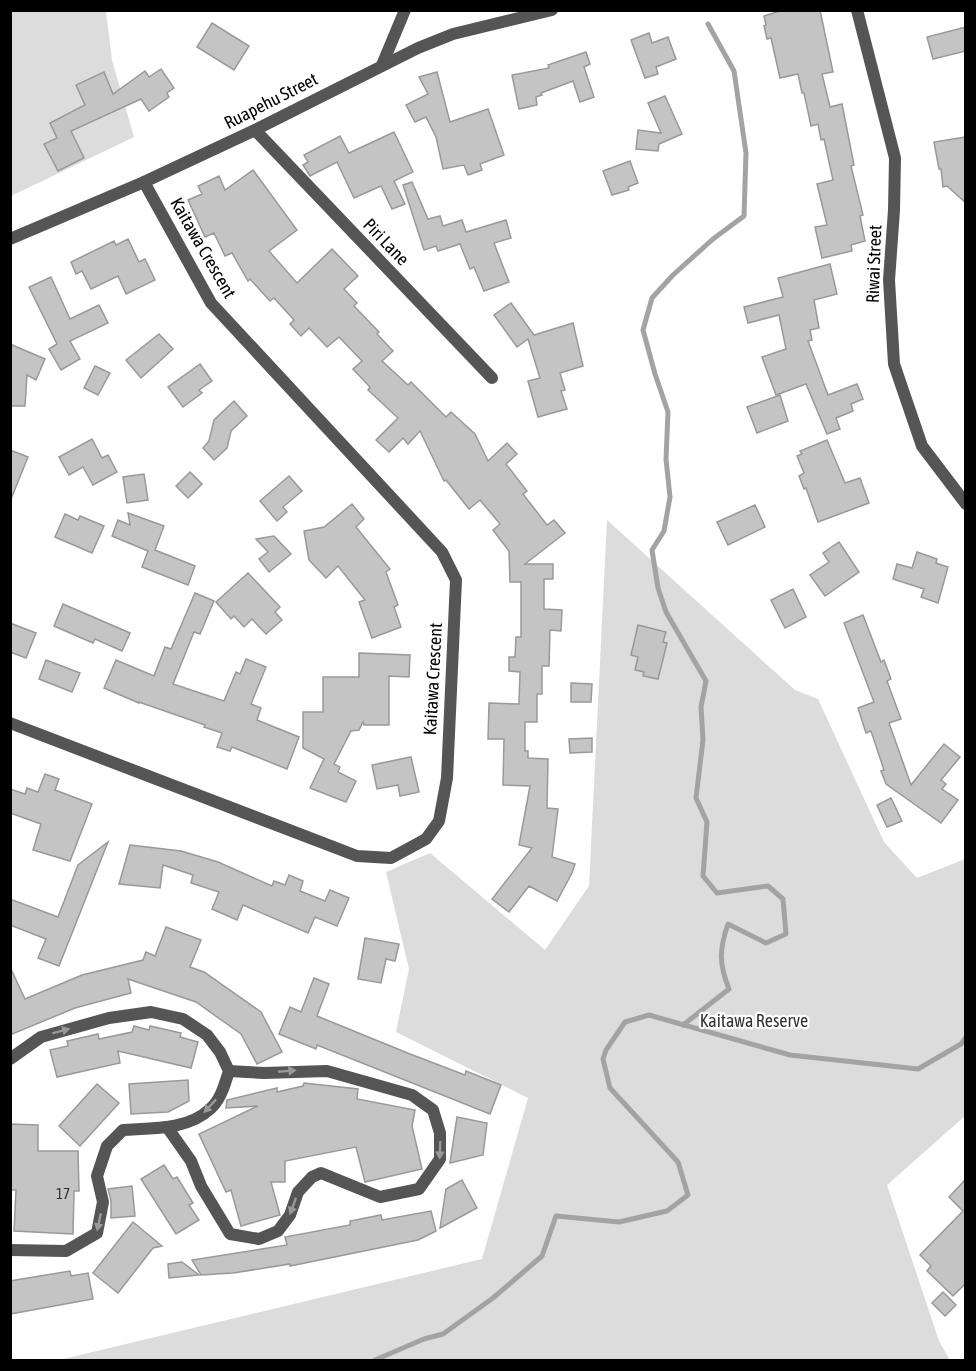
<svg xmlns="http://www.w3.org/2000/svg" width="976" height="1371" font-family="'Asap Condensed',sans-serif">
  <rect width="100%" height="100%" fill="#fff"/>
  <g fill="#dcdcdc">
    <path d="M11 11H106L112 60 134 137 11 196Z"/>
    <path d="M607 520 795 690 818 699 884 842 917 878 965 859V1116L887 1185 939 1341 950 1360H59L482 1259 528 1098 396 1032 409 969 386 872 430 853 545 950 589 886Z"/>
  </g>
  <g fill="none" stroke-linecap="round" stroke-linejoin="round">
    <g stroke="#a3a3a3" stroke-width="5">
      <path d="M683 1025 729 989C719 964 719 950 728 924L766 943 786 934 783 899 768 886 717 893 703 876 707 822 696 798 703 740 701 707 706 681 666 612 658 588 652 550 664 531 670 497 666 459 668 412 655 374 643 330 652 298 673 275 713 239 744 216 746 153 734 71 708 24"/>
      <path d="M375 1360 424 1339 443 1334 493 1298 542 1256 556 1216 619 1222 667 1211 688 1195 678 1162 610 1088 603 1059 606 1050 625 1022 649 1015 790 1055 918 1069 961 1044 966 1037"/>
    </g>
  </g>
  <g fill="#c4c4c4" stroke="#999" stroke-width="1.5">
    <path d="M783 10H820L833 72 822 74 830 107 842 104 854 165 851 166 863 215 860 216 865 241 851 245 852 251 822 258 815 227 827 225 817 184 833 180 824 139 821 140 818 124 811 126 804 93H802L798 74 780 78 771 38 767 39 764 26 766 25 764 16Z"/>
    <path d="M212 23 249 46 234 70 197 47Z"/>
    <path d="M966 27V51L933 59 927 37Z"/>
    <path d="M649 33 652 43 668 37 676 59 656 67 658 74 645 78 631 40Z"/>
    <path d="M586 52 590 64 584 67 594 97 580 102 573 81 541 93 542 95 536 97 537 105 519 109 512 75 549 68 548 65Z"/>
    <path d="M161 69 174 88 167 93 169 97 149 111 141 99 71 131 84 158 58 171 44 144 57 138 50 123 85 105 76 85 104 72 113 94 145 71 149 77Z"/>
    <path d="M437 72 450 122 488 109 504 155 480 164 482 170 468 175 464 165 443 169 436 137 426 117 415 122 406 105 428 94 419 77Z"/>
    <path d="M665 96 682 134 659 144 658 151 636 149 638 130 661 133 648 103Z"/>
    <path d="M394 132 413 172 394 181 405 204 392 209 381 186 354 198 337 162 310 176 303 165 308 162 304 155 340 136 349 153Z"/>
    <path d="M966 137V203L947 186 943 187 941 169H939L934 142Z"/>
    <path d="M630 161 638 183 628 187 629 190 612 195 603 171Z"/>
    <path d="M253 170 297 230 269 251 297 283 332 249 358 276 344 289 357 303 354 306 379 332 377 334 393 351 382 361 408 385 411 382 446 417 451 412 475 434 488 461 507 443 517 454 506 464 527 491 523 494 547 525 554 520 565 533 525 564H553V579H544V609L562 610 561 631 550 630 549 666H542V694H537V722H525V751H528V758L548 759 547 808 558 809 552 857 575 864 572 873 557 901 529 886 509 912 492 899 532 848 519 845 530 786 503 785 504 739H488L489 703 519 704 520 672 509 671V657H515L516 637H521V582H510L509 551 493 530 500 524 480 500 469 509 446 480 444 481 420 431 408 444 403 438 389 452 376 440 398 418 368 390 370 387 353 369 362 361 339 337 327 347 309 328 301 336 290 324 294 320 274 298 270 301 250 279 248 281 232 253 225 256 214 233 205 237 188 200 202 194 198 186 219 176 225 190Z"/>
    <path d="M412 182 428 219 440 216 443 226 462 220 466 232 506 220 511 238 494 243 509 282 484 291 474 267 470 269 460 244 438 251 436 246 424 250 403 185Z"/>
    <path d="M128 239 139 262 145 259 155 280 126 294 118 276 91 289 82 271 76 274 71 262 114 241 116 245Z"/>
    <path d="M830 264 837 294 814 300 819 328 810 330 812 340 808 341 828 395 857 384 863 399 851 404 853 411 836 418 840 429 827 434 806 384 776 395 762 357 786 349 779 315 748 323 744 307 783 297 778 278Z"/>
    <path d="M51 277 70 319 99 305 108 323 70 341 80 359 61 370 49 349 57 344 29 287Z"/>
    <path d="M511 303 534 335 573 323 583 366 560 373 565 390 561 391 567 409 538 417 528 381 540 378 528 339 517 347 494 315Z"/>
    <path d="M159 334 173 349 141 378 126 360Z"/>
    <path d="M10 344 45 359 36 380 27 375 25 406H10Z"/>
    <path d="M200 364 212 381 199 390 202 393 183 407 168 387Z"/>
    <path d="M95 366 110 373 98 395 84 388Z"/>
    <path d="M780 395 788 421 757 433 747 407Z"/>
    <path d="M234 401 247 416 231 431 227 448 214 460 203 448 209 441 214 420Z"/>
    <path d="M92 439 102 458 108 455 117 472 93 485 83 467 69 475 59 457Z"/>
    <path d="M827 440 845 483 860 478 869 503 818 522 806 488 804 489 799 476 804 473 797 456 802 454 800 451Z"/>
    <path d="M10 450 28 457 11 499H10Z"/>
    <path d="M190 472 202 484 188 498 176 486Z"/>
    <path d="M144 474 148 500 127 503 123 477Z"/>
    <path d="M289 476 302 491 283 507 287 512 277 521 260 501Z"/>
    <path d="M352 504 364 519 356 527 390 569 386 572 398 605 394 607 401 627 372 638 359 602 365 600 338 566 326 578 309 560 304 531 324 527Z"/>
    <path d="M755 505 765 527 728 545 717 522Z"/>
    <path d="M128 513 164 526 155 550 195 566 188 585 142 567 148 551 112 536 118 520 130 525Z"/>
    <path d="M65 514 78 520 80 516 104 526 92 553 55 537Z"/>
    <path d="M274 536 291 554 269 572 259 559 268 552 256 539Z"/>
    <path d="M839 542 859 572 825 596 810 575 829 562 823 553Z"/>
    <path d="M917 552 937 559 936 563 948 567 938 603 921 597 924 589 893 579 897 564 912 568Z"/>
    <path d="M248 573 280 607 275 612 282 620 266 634 252 619 244 627 234 616 231 619 216 602Z"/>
    <path d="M793 589 806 617 785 628 771 600Z"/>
    <path d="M195 593 214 601 200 634 194 632 173 684 224 701 236 672 240 674 246 659 266 667 251 704 261 708 257 720 299 737 287 769 232 747 230 751 217 747 222 733 204 727 205 725 139 702V703L104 688 116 660 154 676 165 647 171 649Z"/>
    <path d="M63 604 130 633 122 651 95 639 93 643 54 626Z"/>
    <path d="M863 615 881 662 884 660 891 679 887 681 901 719 889 723 911 785 944 744 960 757 941 780 946 784 942 789 958 800 941 823 886 784 881 771 884 770 871 731 866 733 858 708 874 702 844 623Z"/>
    <path d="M10 623 36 633 26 658 10 652Z"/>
    <path d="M638 625 666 632 663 642 667 643 658 679 643 676 644 672 635 670 638 657 631 655Z"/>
    <path d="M359 653 410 655 409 677 389 676V725H364L363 722 359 730 351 731 334 764 340 767 338 772 356 781 346 802 310 788 324 759 303 748V712H323V677H359Z"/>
    <path d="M46 660 80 673 72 692 39 679Z"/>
    <path d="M571 683 592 684 591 702H571Z"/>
    <path d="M592 738V752L570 753 569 739Z"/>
    <path d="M411 757 419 792 400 796 398 785 377 789 372 765Z"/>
    <path d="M45 774 59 779 55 790 92 804 70 861 33 850 41 824 10 813V789L25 794 27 788 38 792Z"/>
    <path d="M891 798 902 821 887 827 877 805Z"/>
    <path d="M108 842 59 966 38 958 46 939 10 925V899L58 917 78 865Z"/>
    <path d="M130 845 181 851 218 862 272 886 274 881 285 885 289 875 303 881 300 891 325 901 330 890 349 898 337 926 315 917 308 933 243 905 237 920 212 909 219 892 191 883 193 875 163 865 160 888 119 884Z"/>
    <path d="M166 927 201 940 190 967 204 972 261 1012 282 1052 257 1064 241 1034 196 1002 128 979 131 993 75 1008 10 1035V967L25 999 82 975 143 960 146 952 155 956Z"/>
    <path d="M365 938 399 944 395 961 386 959 381 983 358 979Z"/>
    <path d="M314 978 329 984 317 1016 410 1054 465 1075 466 1071 501 1085 490 1114 317 1045 316 1049 279 1034 290 1007 301 1012Z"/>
    <path d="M134 1026 149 1030 150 1026 181 1033 180 1037 198 1042 191 1068 118 1051 120 1063 57 1077 50 1050 68 1046 67 1041 98 1034 99 1039 132 1032Z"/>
    <path d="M188 1080 189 1101 168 1112 131 1114 129 1084Z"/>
    <path d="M304 1083 358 1089 357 1099 415 1110 412 1126 422 1169 365 1182 356 1147 285 1161V1182H271L280 1215 241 1226 231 1190 226 1192 199 1134 258 1106 226 1108 227 1100 277 1088V1092L303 1086Z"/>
    <path d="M97 1084 119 1103 80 1146 59 1126Z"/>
    <path d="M457 1117 487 1123 483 1155 450 1163Z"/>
    <path d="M10 1124 38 1125V1151H78L79 1191H74L73 1234 14 1231 16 1190H10Z"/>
    <path d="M164 1165 173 1179 177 1177 193 1203 189 1205 199 1220 176 1234 141 1179Z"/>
    <path d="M966 1179V1283L953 1296 927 1271 931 1266 920 1255 963 1211 949 1197Z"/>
    <path d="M462 1180 477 1208 440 1228 446 1189Z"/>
    <path d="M132 1186 135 1216 111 1218V1201L108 1189Z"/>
    <path d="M431 1211 436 1231 418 1240 290 1266V1264L233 1273 201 1275 192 1260 287 1245 285 1237 350 1225V1221L381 1215 382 1220Z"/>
    <path d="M133 1222 162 1246 153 1248 118 1293 93 1273Z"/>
    <path d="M182 1262 199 1275 169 1278 168 1264Z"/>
    <path d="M70 1271 71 1276 88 1273 93 1299 10 1314V1281Z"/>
    <path d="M943 1292 956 1305 945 1316 932 1303Z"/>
  </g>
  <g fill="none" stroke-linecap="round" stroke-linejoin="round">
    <g stroke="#555" stroke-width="12">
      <path d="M857 10 895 158 894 210 889 280 894 364 922 446 966 504"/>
      <path d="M382 65 405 10"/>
      <path d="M255 130 492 378"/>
      <path d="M10 723 357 856 391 858 426 839 439 821 447 778 456 580 442 552 211 303 144 182"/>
      <path d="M10 1059 41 1037 109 1018 151 1012 183 1019 207 1035 220 1052 229 1071C225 1083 221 1100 210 1109 188 1130 152 1128 123 1130L107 1146 97 1176 103 1202 97 1233 66 1251 10 1250"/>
      <path d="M167 1127 191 1161 201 1186 230 1234 259 1239 278 1231 290 1215 298 1192 312 1177 321 1173 380 1197 419 1189 440 1159V1133L433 1110 412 1095 327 1071 264 1073 229 1071"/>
    </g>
    <path stroke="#555" stroke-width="12" d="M10 239 144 182 255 130 418 48 453 34 552 10"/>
  </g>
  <defs><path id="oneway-solid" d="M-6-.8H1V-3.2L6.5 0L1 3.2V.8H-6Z" transform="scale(1.5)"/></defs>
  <g fill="#999">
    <use href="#oneway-solid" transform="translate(61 1031) rotate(-15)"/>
    <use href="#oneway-solid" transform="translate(287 1071) rotate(-5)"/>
    <use href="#oneway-solid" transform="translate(210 1106) rotate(133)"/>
    <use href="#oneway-solid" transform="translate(440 1150) rotate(92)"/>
    <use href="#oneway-solid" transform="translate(293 1206) rotate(110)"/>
    <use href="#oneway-solid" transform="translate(99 1222) rotate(102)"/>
  </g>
  <g text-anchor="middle" stroke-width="4.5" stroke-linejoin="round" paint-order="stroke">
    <g font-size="15" fill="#313131">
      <text x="63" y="1199">17</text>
    </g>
    <g font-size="18" fill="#000" stroke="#fff">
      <text transform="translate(271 101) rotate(-27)" y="6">Ruapehu Street</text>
      <text transform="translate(386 242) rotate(46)" y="6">Piri Lane</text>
      <text transform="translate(203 248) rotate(60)" y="6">Kaitawa Crescent</text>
      <text transform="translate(874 264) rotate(-88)" y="6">Riwai Street</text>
      <text transform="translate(433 679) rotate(-87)" y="6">Kaitawa Crescent</text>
    </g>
    <g font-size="18" fill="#333" stroke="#fff">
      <text x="754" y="1027">Kaitawa Reserve</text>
    </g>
  </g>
  <rect width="976" height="1371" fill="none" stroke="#000000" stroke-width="24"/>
</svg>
